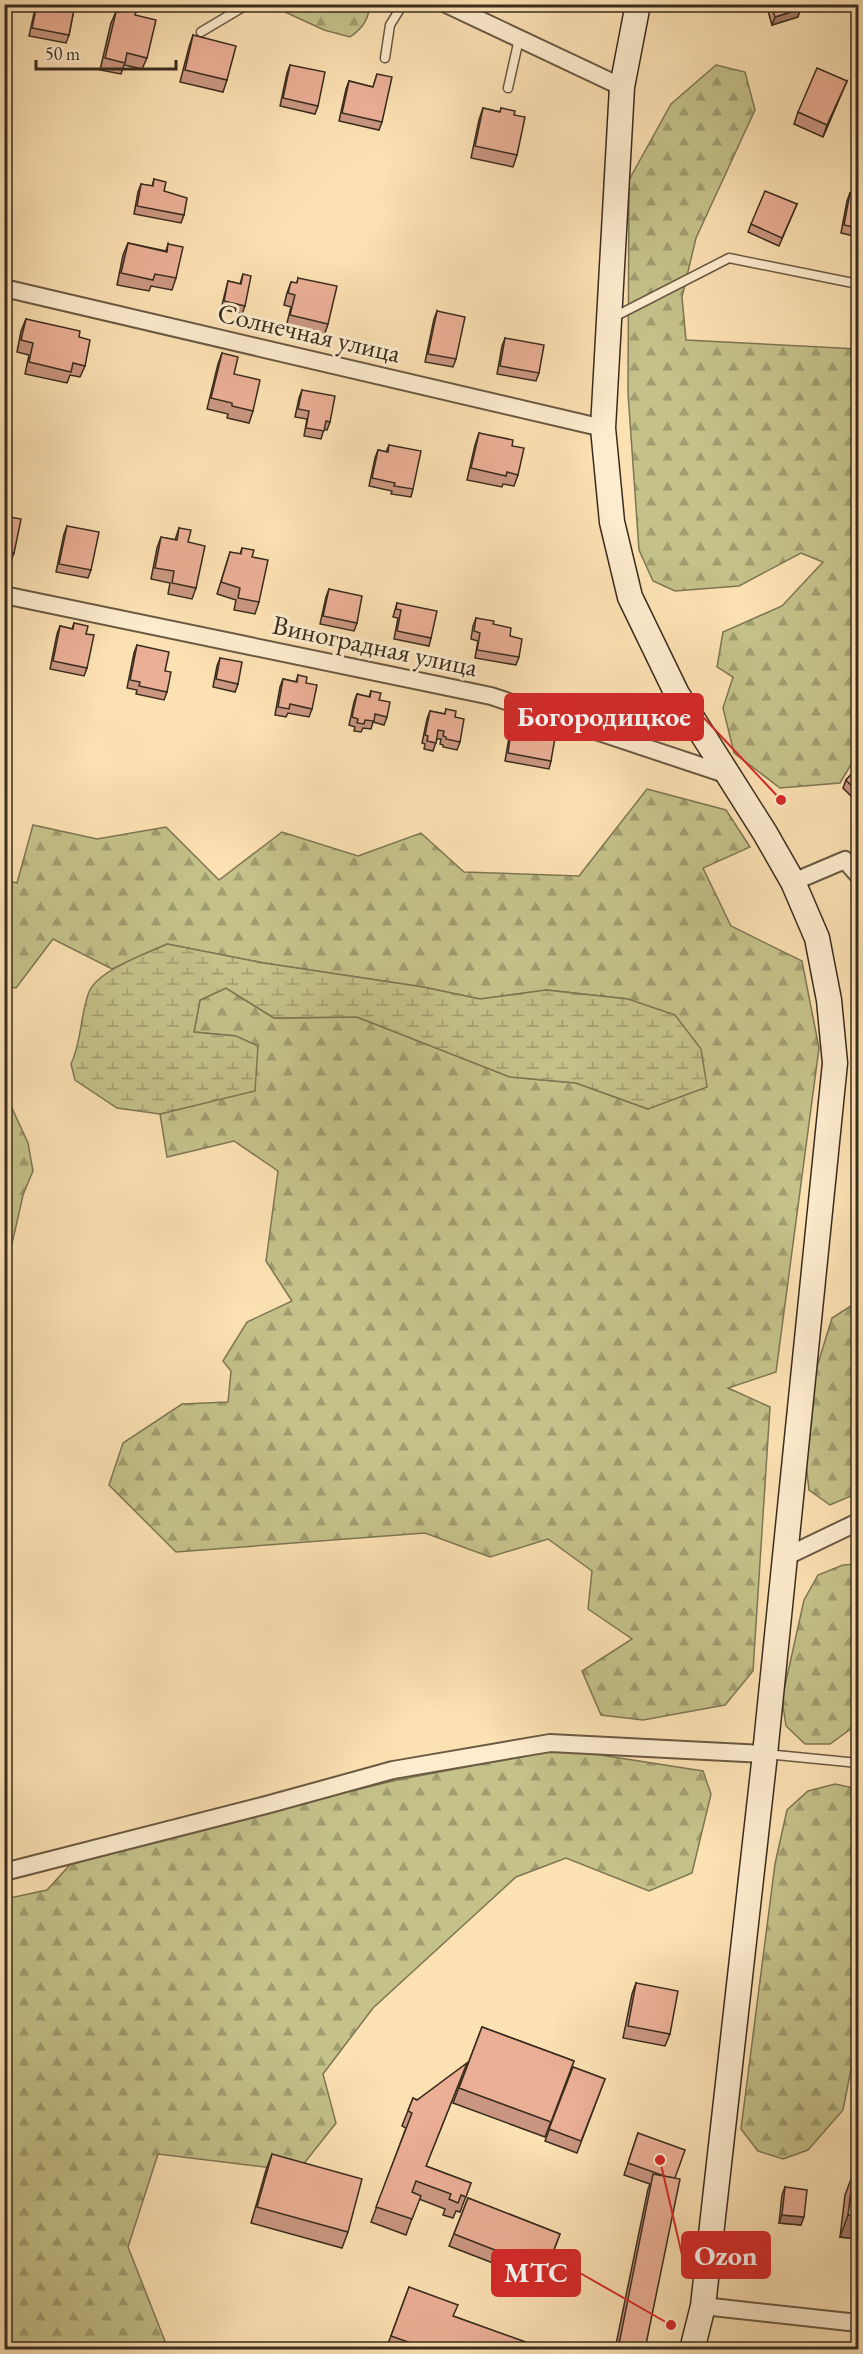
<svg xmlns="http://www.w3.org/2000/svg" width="863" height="2354" font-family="'EB Garamond',serif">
  <defs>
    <pattern id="forest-firs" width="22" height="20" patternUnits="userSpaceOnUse" patternTransform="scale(1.5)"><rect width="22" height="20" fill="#c4c189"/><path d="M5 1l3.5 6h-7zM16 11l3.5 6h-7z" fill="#a09d6f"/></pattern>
    <pattern id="wetland-marsh" width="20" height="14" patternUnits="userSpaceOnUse" patternTransform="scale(1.5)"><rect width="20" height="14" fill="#c4c189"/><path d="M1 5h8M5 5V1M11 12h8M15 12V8" fill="none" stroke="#a09d6f"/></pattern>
  </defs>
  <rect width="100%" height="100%" fill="#fce1b3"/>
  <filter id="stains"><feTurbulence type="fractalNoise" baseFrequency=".00333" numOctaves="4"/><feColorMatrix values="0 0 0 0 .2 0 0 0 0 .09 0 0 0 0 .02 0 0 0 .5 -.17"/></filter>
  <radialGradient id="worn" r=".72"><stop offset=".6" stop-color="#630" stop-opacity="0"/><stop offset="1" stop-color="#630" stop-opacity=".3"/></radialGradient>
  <g fill="url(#forest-firs)" stroke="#7e7654" stroke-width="1.5">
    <path d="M369 4C370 19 362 29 350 37L324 30 270 5Z"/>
    <path d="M716 65 745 72 755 110 696 238 682 297 686 340 858 349V753L840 783 780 788 734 753 723 708 733 677 717 667 723 632 782 606 823 562 801 553 739 586 675 591 653 581 639 550 628 393 629 180 671 104Z"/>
    <path d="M647 789 726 810 750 847 703 868 731 926 802 961 819 1048 776 1372 728 1388 770 1407 753 1671 725 1705 643 1720 601 1715 582 1671 632 1639 588 1609 592 1571 548 1539 490 1557 425 1533 176 1552 109 1485 123 1443 182 1404 228 1402 231 1371 223 1361 247 1322 292 1301 266 1261 278 1171 234 1141 167 1157 160 1114 255 1090 236 1036 194 1032 200 1000 226 988 274 1018 357 1017 510 1077 576 1083 648 1109 628 999 547 990 480 999 423 987 264 963 167 944 112 969 53 939 16 988 5 986 4 880 17 883 33 825 97 839 166 827 219 880 282 832 358 856 421 833 464 872 579 876Z"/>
    <path d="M5 1093 28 1143 33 1171 23 1195 7 1266 5 1267Z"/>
    <path d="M854 1304H858V1493L830 1505 809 1490 806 1464 816 1370 832 1318Z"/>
    <path d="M858 1564V1719L852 1728 830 1744H805L786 1726 782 1699 804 1600 818 1575 843 1565Z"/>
    <path d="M562 1749 703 1771 711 1794 692 1873 649 1891 566 1858 516 1877 373 2008 323 2074 336 2123 298 2171 158 2154 128 2247 168 2349 5 2350V1899L47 1890 77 1857 397 1780Z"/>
    <path d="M835 1784 858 1789V2034L843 2110 808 2150 783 2159 758 2151 741 2129 775 1864 787 1810 808 1791Z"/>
  </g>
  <path fill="url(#wetland-marsh)" stroke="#7e7654" stroke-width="1.5" d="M167 944 264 963 423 987 480 999 546 990 628 999 675 1015 701 1049 707 1087 648 1109 576 1083 510 1077 357 1017 274 1018 226 988 200 1000 194 1032 236 1036 258 1046 255 1091 160 1114 117 1108 75 1080 71 1064C82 1041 80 1015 89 992 98 970 146 954 167 944Z"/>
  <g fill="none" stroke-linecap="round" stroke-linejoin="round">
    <g stroke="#6a5943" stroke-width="11">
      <g id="lane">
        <path d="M201 32 248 4"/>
        <path d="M385 58 390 25 403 4"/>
        <path d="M508 88 519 39"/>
        <path d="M612 318 729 258 858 284"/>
        <path d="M766 1754 858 1763"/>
      </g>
    </g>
    <g stroke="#6a5943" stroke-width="20">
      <g id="street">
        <path d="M446 4 622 87"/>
        <path d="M4 288 603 428"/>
        <path d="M4 595 491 696 728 775"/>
        <path d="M793 882 845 860 858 875"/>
        <path d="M785 1557 858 1522"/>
        <path d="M4 1872 266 1805 393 1770 550 1743 765 1754"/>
        <path d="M703 2306 858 2323"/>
      </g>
    </g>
    <g stroke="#392c1e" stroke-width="27">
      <path id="secondary" d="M638 4 622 87 603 428 612 522 630 597 677 694 765 833 793 882 817 938 829 1000 835 1063 765 1754 703 2306 692 2350"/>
    </g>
    <use href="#lane" stroke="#fdecce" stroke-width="8"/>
    <use href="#street" stroke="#fdecce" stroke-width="16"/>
    <use href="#secondary" stroke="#fdecce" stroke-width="24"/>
  </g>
  <g fill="#ca9681" stroke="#392c1e" stroke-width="1.5">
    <path d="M36 4H75L69 35 66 43 29 36Z"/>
    <path d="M121 4H138L135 15 147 58 142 69 124 65 121 74 100 70 111 23 116 12H118Z"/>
    <path d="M766 4H799L800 9 798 17 772 25Z"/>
    <path d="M193 35 227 80 223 92 180 82 189 47Z"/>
    <path d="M290 65 318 106 315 114 280 106 287 73Z"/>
    <path d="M377 74 382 122 379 130 339 121 346 89 349 81 373 87Z"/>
    <path d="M847 81 823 137 794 124 798 112Z"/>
    <path d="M483 108 500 112 501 108 514 115 517 155 513 167 471 158 479 120Z"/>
    <path d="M154 179 184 215 181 223 134 214 138 192 141 184 152 186Z"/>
    <path d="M850 193 858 195V237L841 233 847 201Z"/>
    <path d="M797 204 779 246 748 232 751 224Z"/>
    <path d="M128 243 166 251 168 244 176 278 172 290 151 286 149 291 117 285 123 255Z"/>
    <path d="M243 274 245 306 242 314 221 309 228 281 240 284Z"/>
    <path d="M298 278 328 324 324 336 286 327 291 307 284 305 287 293 291 282 297 283Z"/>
    <path d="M437 311 456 359 453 367 425 362 434 319Z"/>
    <path d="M26 319 79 337 85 366 80 377 70 375 67 383 25 374 29 355 17 352 21 331Z"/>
    <path d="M505 338 539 373 536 381 497 374 502 346Z"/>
    <path d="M222 353 253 411 249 423 227 418 228 414 207 409 218 364Z"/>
    <path d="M302 390 330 422 327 430 324 429 321 439 304 436 307 419 295 417 299 398Z"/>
    <path d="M479 433 512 446 518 475 514 486 503 484 502 487 467 480 475 445Z"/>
    <path d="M389 445 413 489 411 497 391 494 392 491 369 486 375 458 378 450 386 452Z"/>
    <path d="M4 516 14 553 11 561 4 559Z"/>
    <path d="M67 526 91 570 88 578 56 572 64 534Z"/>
    <path d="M179 528 188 542 196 588 192 599 168 594 170 583 151 579 157 548 161 537 175 540Z"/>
    <path d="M242 548 252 557 259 602 255 614 234 610 236 600 217 594 230 552 240 554Z"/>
    <path d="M329 589 357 623 354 631 320 624 326 597Z"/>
    <path d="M397 603 431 638 429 646 394 639 398 618 393 617Z"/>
    <path d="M476 618 493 624 510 636 519 657 516 665 475 658 478 641 471 639 473 626Z"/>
    <path d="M74 623 86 634 87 668 84 676 50 669 57 634 60 626 72 629Z"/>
    <path d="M137 645 165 671 167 692 164 700 136 694 137 690 127 688 134 653Z"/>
    <path d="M220 658 238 684 235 692 213 687 217 666Z"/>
    <path d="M298 675 306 683 312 709 309 717 288 713 286 717 275 715 280 687 283 679 296 682Z"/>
    <path d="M371 691 379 700 387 717 384 725 373 722 371 729 363 728 361 732 354 731 355 727 349 725 354 702 357 694 369 697Z"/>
    <path d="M446 709 455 717 460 742 457 750 443 747V745L440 744 441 739H437L433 751 424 749 425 744 422 743 427 719 430 711 445 714Z"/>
    <path d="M512 725 551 761 549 769 505 761 510 732Z"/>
    <path d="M858 767V803L843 788 846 780Z"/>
    <path d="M636 1983 670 2034 665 2046 623 2038 632 1994Z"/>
    <path d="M482 2027 574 2061 545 2137 453 2103Z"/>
    <path d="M573 2067 605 2079 577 2153 545 2141Z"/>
    <path d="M461 2078 426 2166 471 2183 460 2212 456 2211 453 2218 443 2215 445 2209 419 2199 406 2235 371 2222 406 2128 402 2126 413 2098 417 2100Z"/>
    <path d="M638 2133 675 2178 645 2349H615L648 2189 650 2184 624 2175Z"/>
    <path d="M272 2154 348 2232 342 2248 251 2223 266 2170Z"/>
    <path d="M853 2174 858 2175V2239L840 2237 845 2195Z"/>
    <path d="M785 2187 801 2225 779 2223 782 2195Z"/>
    <path d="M468 2198 560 2234 542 2282 449 2246Z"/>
    <path d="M409 2287 453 2316 545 2349H386Z"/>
  </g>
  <g fill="#a47a69" stroke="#392c1e" stroke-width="1.5">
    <path d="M800 9 798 17 772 25 775 17Z"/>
    <path d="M847 81 842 92 823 137 827 125Z"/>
    <path d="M782 2215 804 2217 801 2225 779 2223Z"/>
    <path d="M848 2215 858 2216V2239L840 2237Z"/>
  </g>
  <g fill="#ebaf96" stroke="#392c1e" stroke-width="1.5">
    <path d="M37 4H75L69 35 32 28Z"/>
    <path d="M121 4H138L135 15 156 20 147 58 127 53 125 63 105 58 116 12H120Z"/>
    <path d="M771 4H799L800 9 775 17Z"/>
    <path d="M193 35 236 46 227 80 185 70Z"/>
    <path d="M290 65 325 72 318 106 283 98Z"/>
    <path d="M817 68 847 81 827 125 798 112Z"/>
    <path d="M377 74 392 77 382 122 342 113 349 81 373 87Z"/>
    <path d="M483 108 500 112 501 108 515 111 514 115 525 117 517 155 475 146Z"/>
    <path d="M154 179 166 182 164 191 187 198 184 215 137 206 141 184 153 186Z"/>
    <path d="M765 191 797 204 782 238 751 224Z"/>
    <path d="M850 193 858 195V228L844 225Z"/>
    <path d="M128 243 167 252 168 244 183 247 176 278 155 274 153 280 121 273Z"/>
    <path d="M243 274 251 276 245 306 224 301 228 281 241 284Z"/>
    <path d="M298 278 337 286 328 324 290 315 295 295 288 293 291 282 297 283Z"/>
    <path d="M437 311 465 317 456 359 428 354Z"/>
    <path d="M26 319 80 331 79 337 90 340 85 366 73 363 71 372 29 362 33 343 21 340Z"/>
    <path d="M505 338 544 345 539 373 500 366Z"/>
    <path d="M222 353 238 357 234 374 260 380 253 411 232 406V403L211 398Z"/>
    <path d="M302 390 335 396 330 422 326 421 324 431 306 428 309 411 298 409Z"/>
    <path d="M479 433 513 440 512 446 524 448 518 475 507 472 506 476 471 468Z"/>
    <path d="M389 445 421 451 413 489 394 486 395 483 372 478 378 450 388 452Z"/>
    <path d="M4 516 21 519 14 553 4 551Z"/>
    <path d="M67 526 99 532 91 570 59 564Z"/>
    <path d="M179 528 191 530 188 542 205 546 196 588 172 583 174 571 155 568 161 537 177 540Z"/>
    <path d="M242 548 254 550 252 557 268 560 259 602 238 598 240 588 221 582 230 552 241 554Z"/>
    <path d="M329 589 362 596 357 623 323 616Z"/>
    <path d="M397 603 437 611 431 638 397 631 401 610 396 609Z"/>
    <path d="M476 618 494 621 493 624 511 628 510 636 522 639 519 657 477 650 480 633 474 631Z"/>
    <path d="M74 623 88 626 86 634 94 635 87 668 53 661 60 626 73 629Z"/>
    <path d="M137 645 169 652 165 671 171 672 167 692 139 686 140 682 130 680Z"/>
    <path d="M220 658 242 662 238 684 216 679Z"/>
    <path d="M298 675 307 677 306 683 317 685 312 709 290 704 289 709 278 707 283 679 297 682Z"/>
    <path d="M371 691 381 693 379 700 390 702 387 717 375 714 374 721 365 720 364 724 357 723 358 719 352 717 357 694 370 697Z"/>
    <path d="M446 709 456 711 455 717 464 719 460 742 446 739V737L443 736 444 731 438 730 436 743 427 741 428 736 425 735 430 711 445 714Z"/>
    <path d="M512 725 556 732 551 761 508 753Z"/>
    <path d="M858 767V793L846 780Z"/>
    <path d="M636 1983 678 1991 670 2034 628 2026Z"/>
    <path d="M482 2027 574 2061 551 2122 459 2088Z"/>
    <path d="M467 2063 426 2166 471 2183 466 2197 461 2195 458 2203 449 2199 451 2194 416 2181 412 2192 421 2196 412 2219 376 2207 412 2113 408 2111 413 2098 417 2100Z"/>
    <path d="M573 2067 605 2079 581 2141 549 2129Z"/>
    <path d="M638 2133 685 2150 675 2178 667 2177 628 2163Z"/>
    <path d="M272 2154 362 2179 348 2232 257 2207Z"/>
    <path d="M653 2174 680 2179 645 2349H618Z"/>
    <path d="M853 2174 858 2175V2216L848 2215Z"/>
    <path d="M785 2187 807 2190 804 2217 782 2215Z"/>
    <path d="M468 2198 560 2234 546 2270 454 2234Z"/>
    <path d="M409 2287 458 2305 453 2316 545 2349H428L391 2336Z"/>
  </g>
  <g text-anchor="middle" stroke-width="6" stroke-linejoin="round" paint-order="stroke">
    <g font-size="27" fill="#392c1e" stroke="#fdecce">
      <text transform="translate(309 333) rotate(13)" y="9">Солнечная улица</text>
      <text transform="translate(375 646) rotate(12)" y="9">Виноградная улица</text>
    </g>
  </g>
  <path fill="none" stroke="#d62828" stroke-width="2" d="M781 800L703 717M660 2160L682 2255M671 2325L580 2273"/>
  <g fill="#d62828" stroke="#fdecce" stroke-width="2">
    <circle cx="781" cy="800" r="6"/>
    <circle cx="660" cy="2160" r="6"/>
    <circle cx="671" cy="2325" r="6"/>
  </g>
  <g fill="#d62828" stroke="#d62828" stroke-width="2">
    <rect x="505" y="694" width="198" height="46" rx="6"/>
    <rect x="682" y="2232" width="88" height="46" rx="6"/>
    <rect x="492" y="2250" width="88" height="46" rx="6"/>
  </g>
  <g font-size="28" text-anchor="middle" font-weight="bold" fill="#fff">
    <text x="604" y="726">Богородицкое</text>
    <text x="726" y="2265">Ozon</text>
    <text x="536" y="2282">МТС</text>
  </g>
  <rect width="863" height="2354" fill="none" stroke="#fce1b3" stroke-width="24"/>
  <rect x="6" y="6" width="851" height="2342" fill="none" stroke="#392c1e" stroke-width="3"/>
  <rect x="12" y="12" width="839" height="2330" fill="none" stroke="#392c1e" stroke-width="1.5"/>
  <path d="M36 60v9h140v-9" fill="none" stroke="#392c1e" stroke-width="3"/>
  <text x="45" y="60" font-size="18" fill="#392c1e" stroke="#fdecce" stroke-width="4.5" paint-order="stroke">50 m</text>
  <rect width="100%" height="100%" filter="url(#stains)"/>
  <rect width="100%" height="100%" fill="url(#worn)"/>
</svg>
